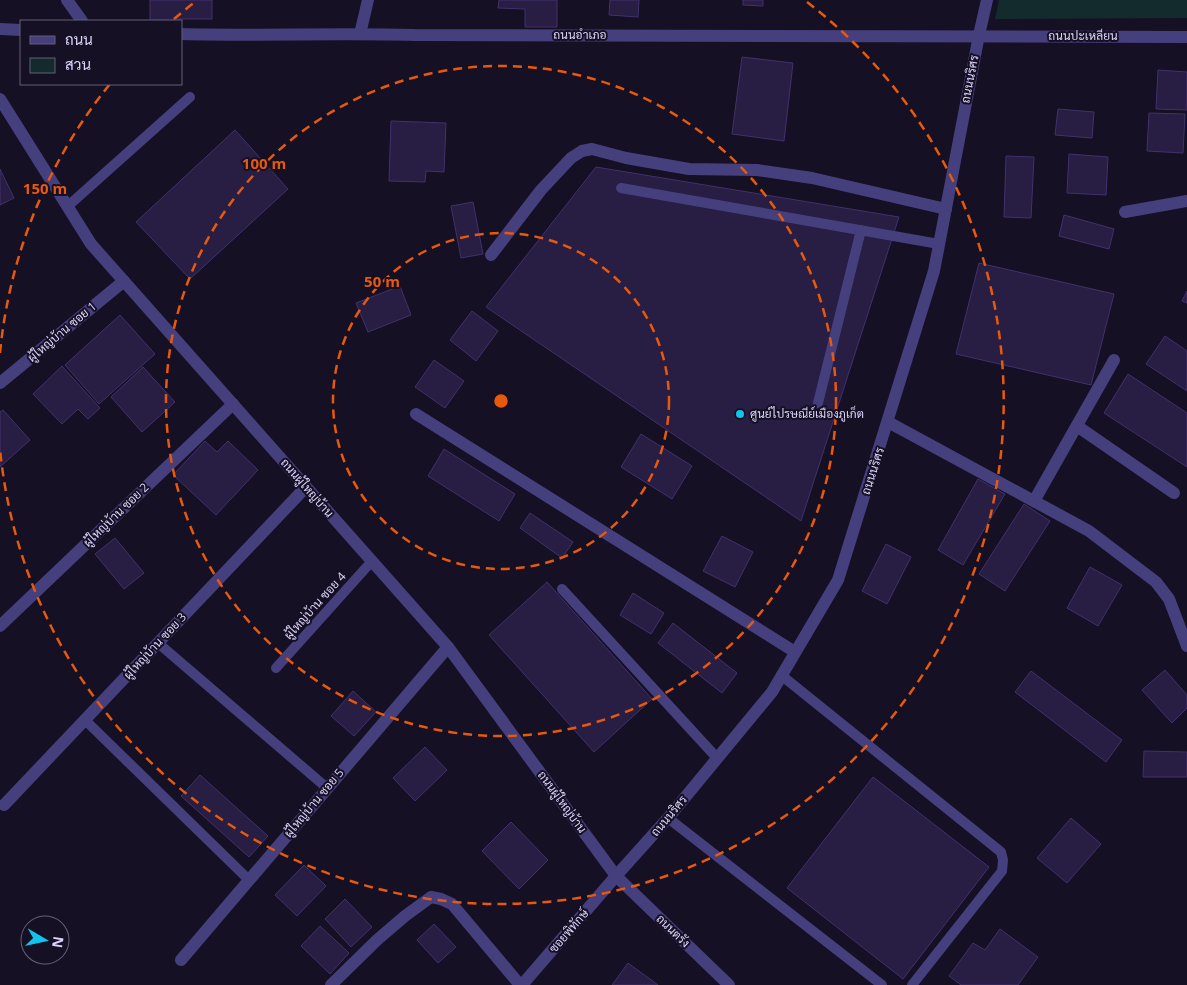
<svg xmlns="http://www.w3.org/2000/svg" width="1187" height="985" font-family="'Open Sans',Sarabun,sans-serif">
  <rect width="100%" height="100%" fill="#151023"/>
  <path fill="#132b2d" d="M999 0H1187V18L995 19Z"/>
  <g fill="#281d43" stroke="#42316d">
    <path d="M150 0H212V19H173V21H150Z"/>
    <path d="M499 0H557V27H525V9L498 8Z"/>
    <path d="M610 0H639L638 17 609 15Z"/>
    <path d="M743 0H763V6L743 5Z"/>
    <path d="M742 57 793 63 784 141 732 134Z"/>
    <path d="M1158 70 1187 72V110L1156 109Z"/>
    <path d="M1058 109 1094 112 1092 138 1055 135Z"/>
    <path d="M1149 113 1185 114 1183 153 1147 151Z"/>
    <path d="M391 121 446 123 444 172 426 171 425 182 389 181Z"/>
    <path d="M235 130 288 189 190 279 136 222Z"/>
    <path d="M1069 154 1108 157 1106 195 1067 193Z"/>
    <path d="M1006 156 1034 157 1031 218 1004 217Z"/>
    <path d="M596 167 899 217 801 521 486 307Z"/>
    <path d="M0 169 14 198 0 205Z"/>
    <path d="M473 202 483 254 461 258 451 206Z"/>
    <path d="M1064 215 1114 229 1109 249 1059 236Z"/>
    <path d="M979 263 1114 294 1091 385 956 354Z"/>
    <path d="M400 286 411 315 368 332 356 303Z"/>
    <path d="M1187 291V303L1182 301Z"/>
    <path d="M472 311 498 331 476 361 450 340Z"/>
    <path d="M120 315 155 354 99 404 65 365Z"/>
    <path d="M1165 336 1187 351V391L1146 364Z"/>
    <path d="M434 360 464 381 445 408 415 387Z"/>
    <path d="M62 366 100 408 88 419 78 409 62 424 33 394Z"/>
    <path d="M143 367 175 402 142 432 111 397Z"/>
    <path d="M1128 374 1187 413V467L1104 413Z"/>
    <path d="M3 410 30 440 0 467V412Z"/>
    <path d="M641 434 692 466 672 499 621 467Z"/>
    <path d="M205 441 217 452 228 441 258 470 216 515 173 475Z"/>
    <path d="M444 449 515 494 499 521 428 476Z"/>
    <path d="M978 479 1005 494 963 565 938 550Z"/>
    <path d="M1024 504 1050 521 1005 591 979 574Z"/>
    <path d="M530 513 573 542 562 558 520 528Z"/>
    <path d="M722 536 753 552 735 587 703 571Z"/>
    <path d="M115 538 144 573 124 589 95 554Z"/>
    <path d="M886 544 911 557 887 604 862 591Z"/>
    <path d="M1090 567 1122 585 1098 626 1067 608Z"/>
    <path d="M547 582 652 699 594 752 489 635Z"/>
    <path d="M633 593 664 613 651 634 620 615Z"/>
    <path d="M673 623 737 673 722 693 658 643Z"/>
    <path d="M1165 670 1187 695V708L1172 723 1142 690Z"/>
    <path d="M1031 671 1122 740 1106 762 1015 692Z"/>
    <path d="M353 691 376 712 354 736 331 716Z"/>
    <path d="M425 747 447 770 415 801 393 778Z"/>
    <path d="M1144 751 1187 752V777H1143Z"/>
    <path d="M200 775 268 836 249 857 181 796Z"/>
    <path d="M873 777 989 867 903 979 787 888Z"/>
    <path d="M1071 818 1101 844 1067 883 1037 858Z"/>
    <path d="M511 822 548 860 519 889 482 851Z"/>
    <path d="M304 865 326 886 297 916 275 895Z"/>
    <path d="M345 899 372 927 351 947 325 919Z"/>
    <path d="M434 924 456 947 438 963 417 940Z"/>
    <path d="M320 926 349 953 330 974 301 946Z"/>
    <path d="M1000 929 1038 957 1018 985H961L949 976 973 943 985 950Z"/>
    <path d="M628 963 658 985H612Z"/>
  </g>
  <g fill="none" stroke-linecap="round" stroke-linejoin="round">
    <g stroke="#463f7e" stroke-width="10">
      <path d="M621 188 939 244"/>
      <path d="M68 206 190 97"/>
      <path d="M818 403 861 230"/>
      <path d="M562 589 717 758"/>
      <path d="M158 643 327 788"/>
      <path d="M276 668 372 561"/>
      <path d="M781 675 1001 852 1003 860 1002 871 912 985"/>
      <path d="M85 720 249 880"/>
      <path d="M668 818 882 985"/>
    </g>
    <g stroke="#463f7e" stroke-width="12">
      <path d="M67 0 82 21"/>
      <path d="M360 34 368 0"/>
      <path d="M0 99 91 244 448 647 616 876 729 985"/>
      <path d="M1125 212 1187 201"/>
      <path d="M491 255 541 190 571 158 582 151 592 149 626 158 689 169 757 170 812 178 946 209"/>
      <path d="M0 383 124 281"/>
      <path d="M416 414 795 652"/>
      <path d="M888 422 1089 531 1156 582 1169 599 1187 646"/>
      <path d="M1077 426 1174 493"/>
      <path d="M1034 501 1114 360"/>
      <path d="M0 626 233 404"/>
      <path d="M4 805 306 487"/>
      <path d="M181 960 448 647"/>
      <path d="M331 985 377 940 405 916 431 897 441 899 452 904 520 985"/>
      <path d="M522 985 616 876"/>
    </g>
    <g stroke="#463f7e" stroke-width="12">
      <path d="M0 29 21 30"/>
      <path d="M181 34C259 36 337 33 415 35L1187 37"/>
      <path d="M616 876 668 818 772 692 838 580 934 271 979 35 987 0"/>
    </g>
  </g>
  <g fill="none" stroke="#e8590c" stroke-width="2.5" stroke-dasharray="9 6">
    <circle cx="501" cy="401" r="168"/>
    <circle cx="501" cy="401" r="335"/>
    <path d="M0 353A503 503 0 0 1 110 84M174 19A503 503 0 0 1 195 2M807 2A503 503 0 1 1 0 449"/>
  </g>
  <circle fill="#12c3eb" stroke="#151023" stroke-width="2" cx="740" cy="414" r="5"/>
  <g text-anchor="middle" stroke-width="4" stroke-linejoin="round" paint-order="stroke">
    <g font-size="12" fill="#ddd5fc" stroke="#151023">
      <text x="580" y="39">ถนนอำเภอ</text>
      <text x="1083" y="40">ถนนปะเหลียน</text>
      <text transform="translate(970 79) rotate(-79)" y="4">ถนนนริศร</text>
      <text transform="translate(62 332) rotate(-40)" y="4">ผู้ใหญ่บ้าน ซอย 1</text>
      <text transform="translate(873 471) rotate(-72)" y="4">ถนนนริศร</text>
      <text transform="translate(307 488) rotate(49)" y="4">ถนนผู้ใหญ่บ้าน</text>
      <text transform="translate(116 515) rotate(-44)" y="4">ผู้ใหญ่บ้าน ซอย 2</text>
      <text transform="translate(315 606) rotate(-48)" y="4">ผู้ใหญ่บ้าน ซอย 4</text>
      <text transform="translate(155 646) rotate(-47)" y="4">ผู้ใหญ่บ้าน ซอย 3</text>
      <text transform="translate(562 802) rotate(54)" y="4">ถนนผู้ใหญ่บ้าน</text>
      <text transform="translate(314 803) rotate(-50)" y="4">ผู้ใหญ่บ้าน ซอย 5</text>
      <text transform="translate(669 816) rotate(-50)" y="4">ถนนนริศร</text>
      <text transform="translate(569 931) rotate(-49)" y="4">ซอยพิทักษ์</text>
      <text transform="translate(673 931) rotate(44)" y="4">ถนนตรัง</text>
    </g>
    <g font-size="12" fill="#ddd5fc" stroke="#151023" text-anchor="start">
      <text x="750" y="418">ศูนย์ไปรษณีย์เมืองภูเก็ต</text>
    </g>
  </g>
  <circle cx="501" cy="401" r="8" fill="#e8590c" stroke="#151023" stroke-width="2.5"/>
  <g font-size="15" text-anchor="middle" font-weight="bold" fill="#e8590c" stroke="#151023" stroke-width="4" stroke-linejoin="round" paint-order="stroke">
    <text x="264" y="169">100 m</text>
    <text x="45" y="194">150 m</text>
    <text x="382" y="287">50 m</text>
  </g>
  <rect x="20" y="20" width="162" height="65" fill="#151023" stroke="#655f7a"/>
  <rect x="30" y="36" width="25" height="8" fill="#463f7e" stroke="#655f7a"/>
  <text x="65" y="45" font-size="15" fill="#ddd5fc">ถนน</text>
  <rect x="30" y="58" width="25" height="15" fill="#132b2d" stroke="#655f7a"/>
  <text x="65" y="70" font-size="15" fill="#ddd5fc">สวน</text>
  <g transform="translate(45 940) rotate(99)"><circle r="24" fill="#151023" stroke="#655f7a"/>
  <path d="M0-4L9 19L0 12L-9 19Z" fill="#12c3eb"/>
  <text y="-8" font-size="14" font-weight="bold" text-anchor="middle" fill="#ddd5fc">N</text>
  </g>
</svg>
